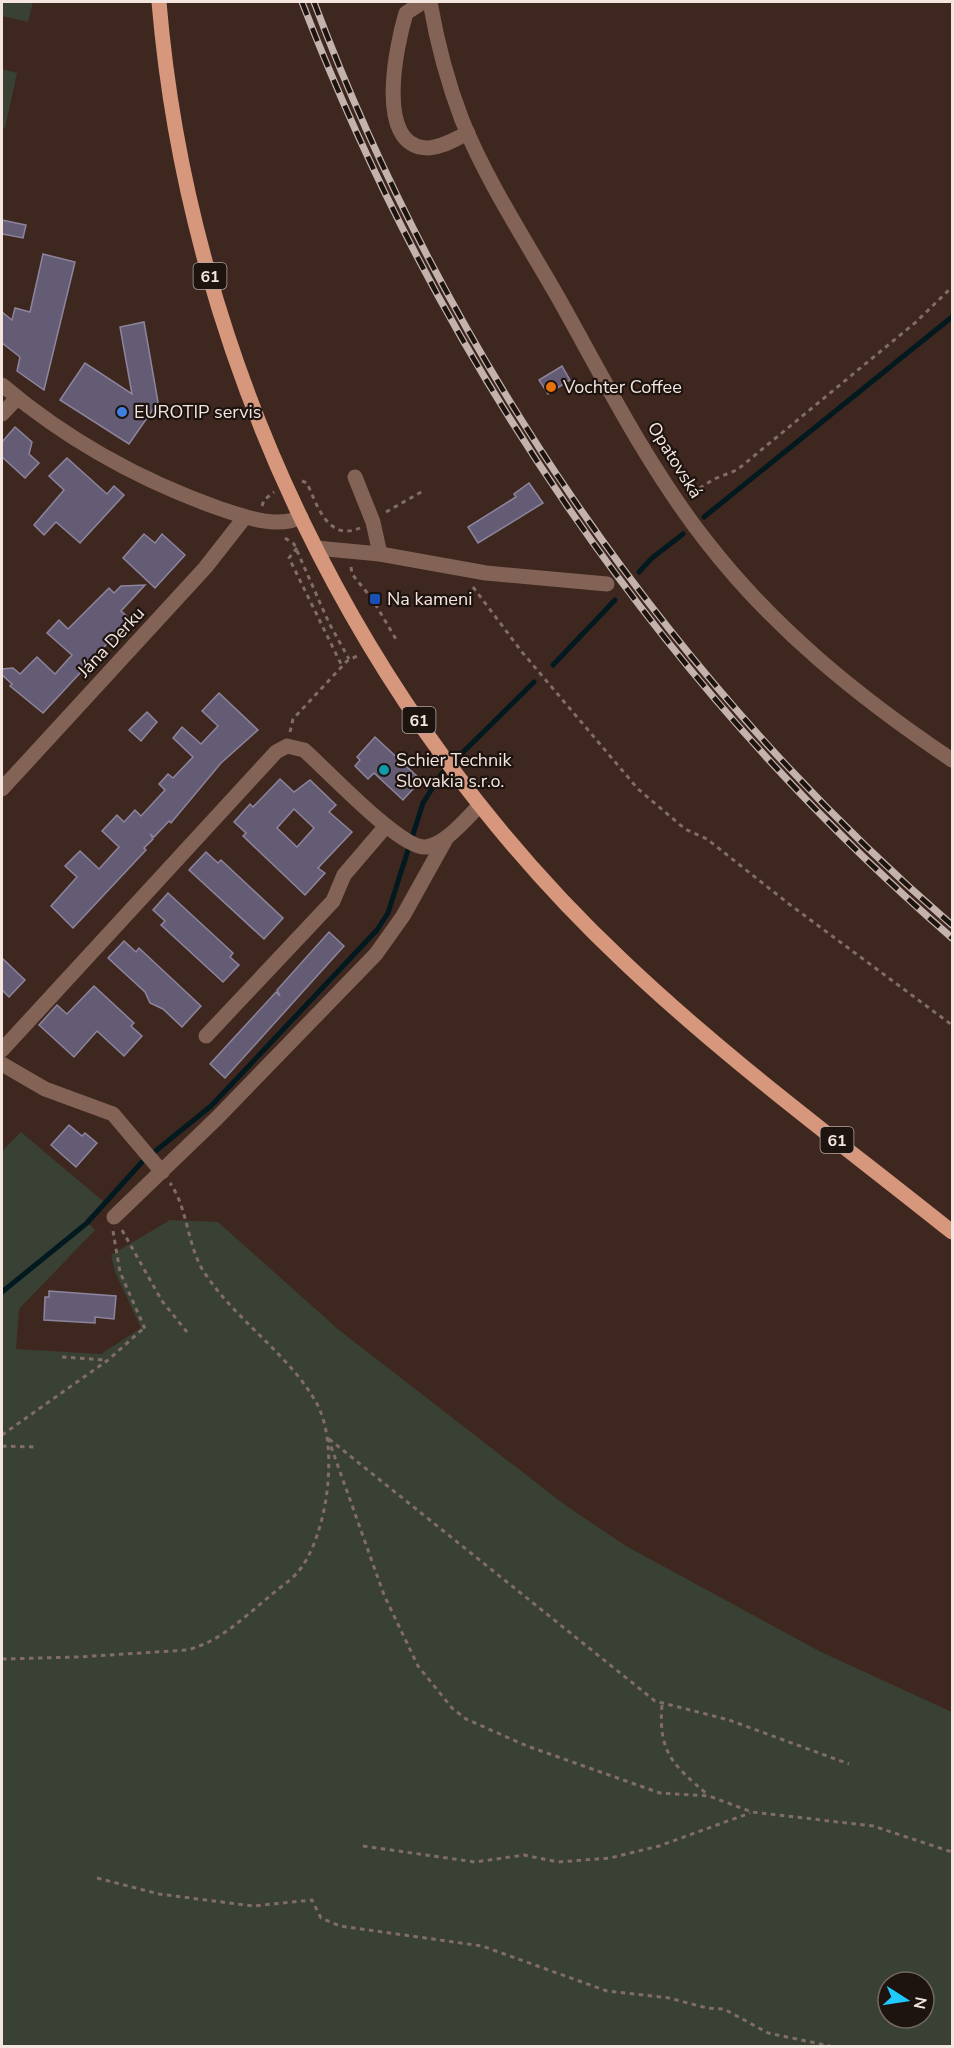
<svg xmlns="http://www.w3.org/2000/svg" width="954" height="2048" font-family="'Nunito Sans',sans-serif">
  <rect width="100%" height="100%" fill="#3e271f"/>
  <g fill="#394135" fill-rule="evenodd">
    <path d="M2 2H33L28 22 2 16Z"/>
    <path d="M2 69 17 73 5 128 2 127Z"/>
    <path d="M21 1132 104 1202 85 1220 95 1230 19 1309 16 1349 101 1354 141 1328 115 1272 111 1255 170 1220 218 1222 339 1330 565 1505 626 1546 821 1652 952 1712V2046H2V1151ZM888 1982H924V2018H888Z"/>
  </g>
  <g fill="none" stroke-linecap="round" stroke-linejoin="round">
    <g stroke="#021a1f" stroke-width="5">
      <path d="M704 517 952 317"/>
      <path d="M639 572 652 558 683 534"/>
      <path d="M553 665 615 600"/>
      <path d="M2 1292 87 1223 142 1162 211 1106 377 930 388 913 423 803 442 773 534 682"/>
    </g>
  </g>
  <g fill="#645b74" stroke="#8d859d" stroke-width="1.5" fill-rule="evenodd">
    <path d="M2 220 26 225 23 238 2 234Z"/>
    <path d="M43 254 75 262 44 390 17 371 20 357 2 343V312L12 320 15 308 30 312Z"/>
    <path d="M144 322 158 402 129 444 60 400 85 363 132 394 120 327Z"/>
    <path d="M562 366 570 380 548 394 539 380Z"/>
    <path d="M15 427 32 442 29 454 39 463 25 478 2 457V442Z"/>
    <path d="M67 458 107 494 114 486 124 495 80 543 56 522 44 535 34 525 64 490 49 476Z"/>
    <path d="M529 483 543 503 478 543 468 527 516 497 514 494Z"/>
    <path d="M144 534 155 543 162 534 185 555 155 588 123 558Z"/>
    <path d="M145 585 121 611 130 619 43 713 10 686 12 684 2 675V669L13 668 20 674 37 657 55 674 72 655 47 633 59 620 68 629 109 588 114 593 121 586Z"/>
    <path d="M219 693 258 730 221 763 171 823 169 821 154 837 151 835 153 839 144 848 146 850 73 928 51 906 77 877 65 866 80 851 99 869 119 847 102 831 117 815 124 822 135 810 141 816 165 790 159 784 168 774 173 778 193 757 173 738 182 727 201 744 218 726 202 711Z"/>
    <path d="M147 712 157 722 141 741 129 730Z"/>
    <path d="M375 737 421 780 403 800 374 773 368 779 355 766 360 760 357 757Z"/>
    <path d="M280 779 294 792 310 780 336 805 329 812 352 832 318 868 325 873 305 895 243 836 246 833 234 822 250 804 253 807ZM294 809 314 828 297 847 277 828Z"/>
    <path d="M206 852 218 863 221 860 283 918 264 939 189 870Z"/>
    <path d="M168 893 233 953 230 957 239 965 223 982 161 925 165 921 153 910Z"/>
    <path d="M329 932 344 946 225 1078 210 1064 276 992 280 996 277 990Z"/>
    <path d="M124 941 136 952 139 948 201 1006 182 1027 163 1009 150 1003 145 992 108 958Z"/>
    <path d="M2 958 25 980 9 997 2 990Z"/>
    <path d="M94 986 134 1023 131 1026 142 1036 124 1056 97 1031 74 1057 39 1025 57 1005 67 1014Z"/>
    <path d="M69 1125 82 1136 85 1133 97 1143 76 1167 51 1145Z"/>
    <path d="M49 1291 116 1296 114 1319 95 1317V1323L44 1320 45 1297H49Z"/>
  </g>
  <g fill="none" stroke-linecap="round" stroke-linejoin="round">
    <g stroke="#816d66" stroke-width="3" stroke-dasharray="4.5 4.5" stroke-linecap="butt">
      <path d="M576 394 589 386"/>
      <path d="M302 481 307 483C317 505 328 542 360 528"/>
      <path d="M692 493 714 479 737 470 916 322 952 287"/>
      <path d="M262 506 264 500 274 492"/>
      <path d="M386 512 423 491"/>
      <path d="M285 538 294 544 329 623 349 659"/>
      <path d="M297 548 289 558 342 666"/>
      <path d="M351 567 352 574 373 600 397 641"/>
      <path d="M473 587 522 652 638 789 685 829 707 839 789 904 952 1025"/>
      <path d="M290 732 293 719 347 661 357 656"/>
      <path d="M122 1230 162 1301 187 1332"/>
      <path d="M113 1231 120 1272 145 1329"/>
      <path d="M62 1357 106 1360"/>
      <path d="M2 1435 108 1360 144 1328"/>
      <path d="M328 1438 384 1595 418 1666 452 1708 466 1719 527 1746 660 1793 709 1796 752 1812 873 1826 952 1852"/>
      <path d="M329 1439 655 1701 729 1720 849 1764"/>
      <path d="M2 1446 36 1447"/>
      <path d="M2 1659 78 1657 187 1650C220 1642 244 1617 270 1596 279 1588 290 1581 298 1572 328 1536 340 1444 316 1402 287 1352 236 1321 204 1272 187 1246 188 1208 170 1183"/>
      <path d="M662 1705C658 1752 673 1765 707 1794"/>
      <path d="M363 1846 475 1862 524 1855 558 1862 610 1858 659 1846 750 1813"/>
      <path d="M97 1878 159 1894 253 1906 312 1900 321 1918 340 1926 482 1946 607 1991 669 1998 707 2008 724 2009 768 2033 830 2046"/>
    </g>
    <g stroke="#826356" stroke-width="15">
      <path d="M423 2 406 13C397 43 373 149 429 148 443 147 455 139 468 133"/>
      <path d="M430 2C437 42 447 81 462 120 487 182 526 241 559 299 605 381 648 467 706 541 775 630 860 698 952 760"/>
      <path d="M2 385C67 440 141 481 221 509 245 517 277 529 301 517"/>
      <path d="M2 414 17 398"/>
      <path d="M355 477 373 522 380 554"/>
      <path d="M316 548 380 554 486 573 607 584"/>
      <path d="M2 789 205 568 245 517"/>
      <path d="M206 1036 333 901 344 875 386 826"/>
      <path d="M2 1050 276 752 287 746 304 750C325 768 401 850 426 847 446 844 466 819 480 805"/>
      <path d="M2 1064 45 1089 113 1114 162 1172"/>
      <path d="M114 1217 217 1118 376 954 403 916 447 837"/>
    </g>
    <path stroke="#d6977c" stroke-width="15" d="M159 2C189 361 360 714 623 961 726 1059 842 1144 952 1232"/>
    <g stroke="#c4b3ad" stroke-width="7">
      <g id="rail">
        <path d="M302 2C440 360 662 687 952 938"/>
        <path d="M314 2C446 353 668 679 952 925"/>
      </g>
    </g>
    <use href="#rail" stroke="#1d130f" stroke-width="4.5" stroke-dasharray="14" stroke-linecap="butt"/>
  </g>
  <circle fill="#e8710a" stroke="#1d130f" stroke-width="2" cx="551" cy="387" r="6"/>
  <circle fill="#3f7fe0" stroke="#1d130f" stroke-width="2" cx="122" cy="412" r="6"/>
  <rect fill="#1a4fb4" stroke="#1d130f" stroke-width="2" x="369" y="593" width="12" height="12" rx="3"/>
  <circle fill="#0f9aa8" stroke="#1d130f" stroke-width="2" cx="384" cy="770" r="6"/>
  <g text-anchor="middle" stroke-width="4.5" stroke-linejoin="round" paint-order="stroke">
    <g fill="#1d130f" stroke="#b4a6a1" stroke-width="1.5">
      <rect x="193.5" y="263" width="33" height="26" rx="4.5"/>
      <rect x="402.5" y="707" width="33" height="26" rx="4.5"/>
      <rect x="820.5" y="1127" width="33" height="26" rx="4.5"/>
    </g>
    <g font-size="16" font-weight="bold" fill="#f4e5df">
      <text x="210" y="282">61</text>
      <text x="419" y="726">61</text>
      <text x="837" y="1146">61</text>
    </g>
    <g font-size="18" fill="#f4e5df" stroke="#1d130f" text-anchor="start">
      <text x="563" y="393">Vochter Coffee</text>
      <text x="134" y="418">EUROTIP servis</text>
      <text x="387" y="605">Na kameni</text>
      <text x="396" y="766">Schier Technik<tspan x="396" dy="21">Slovakia s.r.o.</tspan></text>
    </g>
    <g font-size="18" fill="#f4e5df" stroke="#1d130f">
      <text transform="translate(675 460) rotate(58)" y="6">Opatovská</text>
      <text transform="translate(111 642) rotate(-47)" y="6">Jána Derku</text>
    </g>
  </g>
  <rect width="954" height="2048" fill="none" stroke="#f4e5df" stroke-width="6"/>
  <g transform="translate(906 2000) rotate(102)"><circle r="28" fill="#1d130f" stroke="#736762" stroke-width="1.5"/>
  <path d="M0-4.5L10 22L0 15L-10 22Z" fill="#20c9fd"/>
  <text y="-9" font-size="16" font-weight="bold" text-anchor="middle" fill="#f4e5df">N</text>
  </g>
</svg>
